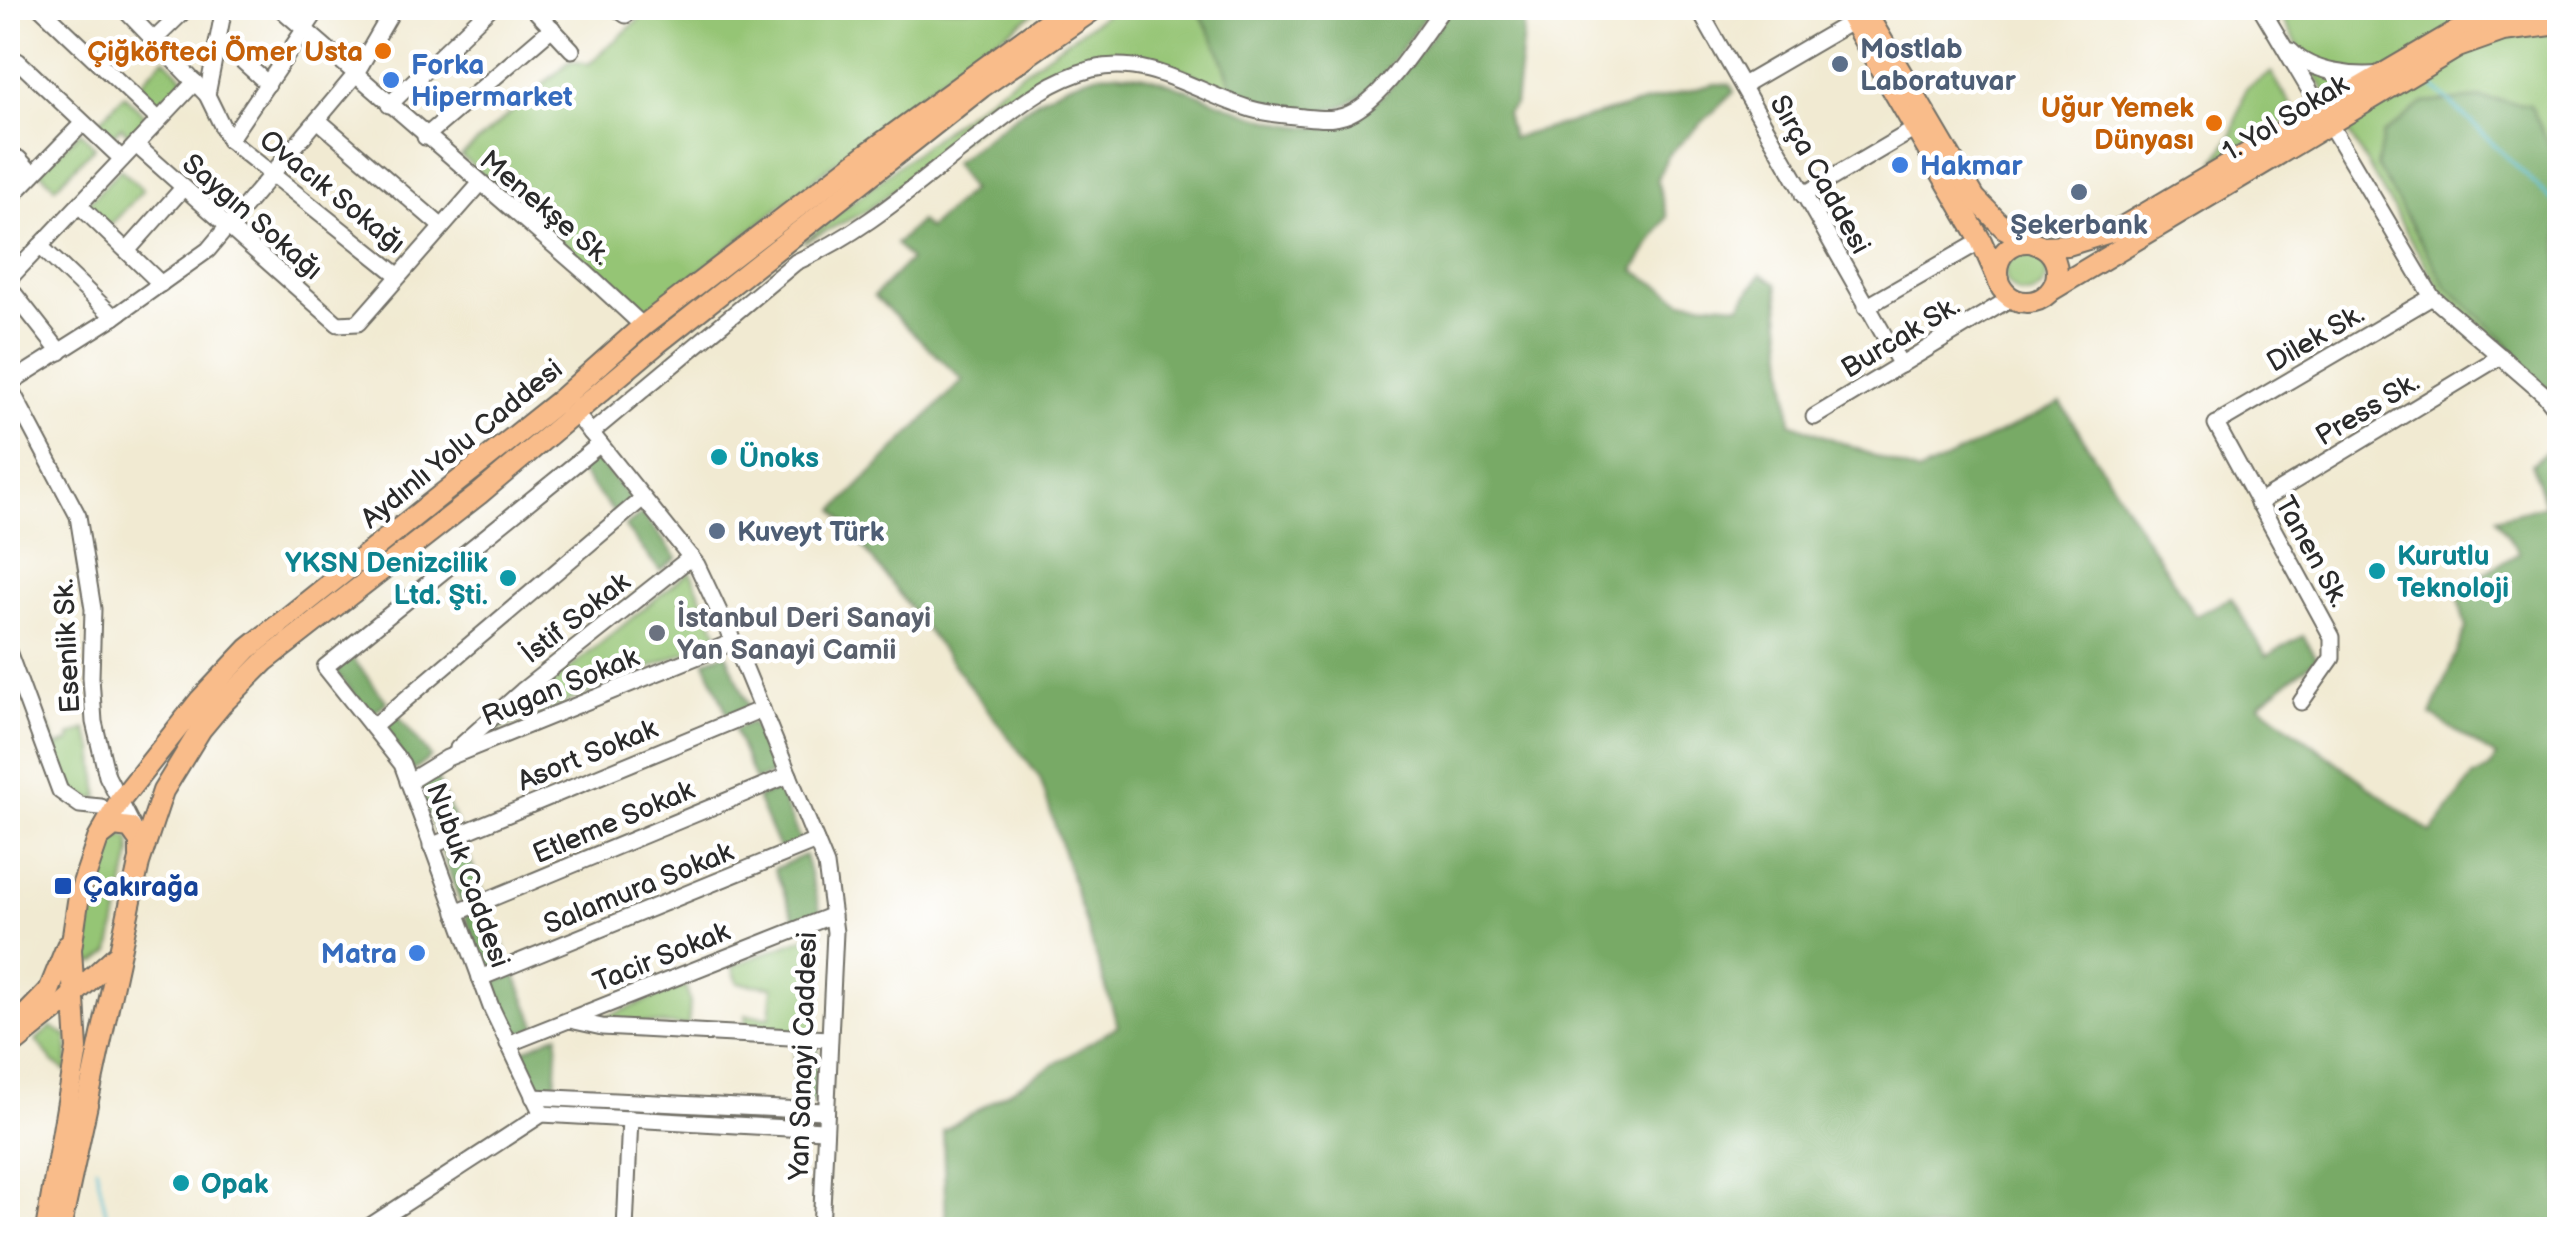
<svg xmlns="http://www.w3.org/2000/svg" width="2567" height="1237" font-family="'Balsamiq Sans',sans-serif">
  <rect width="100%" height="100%" fill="#fff"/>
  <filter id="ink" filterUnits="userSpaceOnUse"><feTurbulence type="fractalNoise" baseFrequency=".01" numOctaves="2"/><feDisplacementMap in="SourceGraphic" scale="20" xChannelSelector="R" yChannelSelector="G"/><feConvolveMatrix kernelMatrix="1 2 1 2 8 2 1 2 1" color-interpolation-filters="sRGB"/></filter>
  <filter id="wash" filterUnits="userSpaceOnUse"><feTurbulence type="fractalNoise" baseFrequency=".0048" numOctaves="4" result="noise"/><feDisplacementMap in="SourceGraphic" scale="40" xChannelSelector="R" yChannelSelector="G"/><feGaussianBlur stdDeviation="2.25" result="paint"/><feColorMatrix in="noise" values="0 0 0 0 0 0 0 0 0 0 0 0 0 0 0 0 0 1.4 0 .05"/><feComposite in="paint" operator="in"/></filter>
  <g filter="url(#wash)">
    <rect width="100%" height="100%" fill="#f1ead2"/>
    <g fill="#95c574" stroke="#607850" stroke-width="2.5">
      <path d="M652 8H1042L951 70 645 315 461 156 570 61 589 64Z"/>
      <path d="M1115 8H1197L1219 50 1235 94 1172 65 1136 58H1105L1066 66 1016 98 865 212 803 242C904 159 1006 81 1115 8Z"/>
      <path d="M2276 8H2559V400L2554 391 2441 291Z"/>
      <path d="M164 58 184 78V85L160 110 152 107 134 91Z"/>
      <path d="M2271 72 2296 114 2214 162 2232 135 2246 88Z"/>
      <path d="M124 95 152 122 135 140 121 127 108 140 94 127Z"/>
      <path d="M80 131 95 147 55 187 40 172Z"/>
      <path d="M120 169 143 190 109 227 86 206Z"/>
      <circle cx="2026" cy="273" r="21"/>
      <path d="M690 571 720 638 488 735Z"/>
      <path d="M47 723 56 747 71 741 70 736 86 729 94 749 99 797 94 799 67 790 39 726Z"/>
      <path d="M113 834 130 838 131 854 110 952 97 962 88 963C65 941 100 865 109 838Z"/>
      <path d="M821 931 817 1033 745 1029 746 1015 770 1017 773 987 738 983 732 966Z"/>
      <path d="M686 985 690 1004 688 1026 599 1020Z"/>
      <path d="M51 1027 67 1036 68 1072 53 1062 36 1040Z"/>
    </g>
    <g fill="#78aa66" stroke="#526a48" stroke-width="2.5">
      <path d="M1197 8H1431C1367 96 1354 139 1235 94L1219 50Z"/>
      <path d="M1451 8H1526L1515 105 1506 113 1512 138 1714 84H1730L1734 92 1668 155 1657 180 1667 217 1634 270 1683 301 1740 305 1761 274 1777 284 1791 423 1918 473 2061 403 2195 616 2231 598 2266 656 2303 636 2317 658 2259 704 2431 833 2472 778 2490 768 2496 757 2431 715 2466 628 2456 589 2519 553 2496 518 2545 505 2532 464 2559 441V1229H946L943 1131 1118 1026 1040 778 835 510 963 380 874 296 910 260 896 244 920 221 928 229 971 190 953 163C997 131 1047 83 1102 74 1137 69 1166 82 1198 94 1239 110 1284 130 1329 127 1373 124 1427 42 1451 8Z"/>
      <path d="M2481 98 2530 105 2559 165V401L2524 365 2504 339 2446 286 2377 166 2383 135 2423 103Z"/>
      <path d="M595 457 632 500 615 514 579 471Z"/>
      <path d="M642 513 677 558 660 571 625 527Z"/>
      <path d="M726 653 749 707 728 716 705 661Z"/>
      <path d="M350 655 387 702 370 715 333 668Z"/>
      <path d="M397 714 431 757 413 771 379 728Z"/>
      <path d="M752 722 773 774 755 781 734 729Z"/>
      <path d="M435 774 457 826 435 834 418 788Z"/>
      <path d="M778 789 801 842 780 851 757 798Z"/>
      <path d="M462 839 484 896 461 904 440 847Z"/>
      <path d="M805 855 821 913 797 924 774 869Z"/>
      <path d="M488 906 510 963 487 972 465 916Z"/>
      <path d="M515 974 537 1027 516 1036 494 983Z"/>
      <path d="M558 1034 555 1091 535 1090 521 1051Z"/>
      <path d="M795 1045 818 1046 815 1103 793 1102Z"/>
    </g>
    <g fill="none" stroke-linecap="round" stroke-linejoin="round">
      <g stroke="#56bdd3" stroke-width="2.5">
        <path d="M2431 84 2560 208"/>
        <path d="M96 1167 107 1217 105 1230"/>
      </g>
    </g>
  </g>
  <g filter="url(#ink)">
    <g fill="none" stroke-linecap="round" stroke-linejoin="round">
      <g stroke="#706e65" stroke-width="19">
        <g id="minor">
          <path d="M41 8 159 120"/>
          <path d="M123 8 207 95 229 140 399 276"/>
          <path d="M280 8 587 274 643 326"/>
          <path d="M533 8 572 50"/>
          <path d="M616 8 626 15"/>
          <path d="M1698 8 1901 365"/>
          <path d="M2261 8 2432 297 2545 395 2560 414"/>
          <path d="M154 40 187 8"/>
          <path d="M219 40 268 84"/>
          <path d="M2291 51C2312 73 2353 77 2382 74"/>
          <path d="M18 61 122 159"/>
          <path d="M1743 85 1853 21"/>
          <path d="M207 95 224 8"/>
          <path d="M389 105 490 8"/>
          <path d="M318 120 442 227"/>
          <path d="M425 137 552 28"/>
          <path d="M229 140 319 8"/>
          <path d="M136 145 338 324 358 323 480 184"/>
          <path d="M8 156 19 159 33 174"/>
          <path d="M1803 195 1915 129"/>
          <path d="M8 200 83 123"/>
          <path d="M79 205 161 284"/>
          <path d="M40 246 114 317"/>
          <path d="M127 251 183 188"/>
          <path d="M8 280 195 82"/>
          <path d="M8 286 60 352"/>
          <path d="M1866 307 1981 241"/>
          <path d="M8 384 114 317 208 250 355 75 394 8"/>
          <path d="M8 384 78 516 93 609 91 677 94 722 107 776 136 833"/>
          <path d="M576 414 697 565 740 656 826 865 835 932 821 1230"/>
          <path d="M1814 417 2011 298"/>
          <path d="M2222 420 2432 297"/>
          <path d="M2216 424 2332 637V658L2301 702"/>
          <path d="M591 433 796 262C866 232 922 179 982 134 1017 107 1049 80 1092 69 1151 55 1198 94 1251 109 1268 114 1286 115 1303 117 1322 119 1338 121 1355 111 1388 92 1420 39 1443 8"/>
          <path d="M2258 503 2501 356"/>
          <path d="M8 651 60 791 80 805 101 807"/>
          <path d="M373 727 643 498"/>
          <path d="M458 748 522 691 691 557"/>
          <path d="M408 782 447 758 733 642"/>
          <path d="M431 846 762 709"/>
          <path d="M456 913 789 775"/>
          <path d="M480 978 816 841"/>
          <path d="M570 1020 602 1027 829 1039"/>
          <path d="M508 1044 833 915"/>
          <path d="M533 1097 824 1111"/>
          <path d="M542 1114 491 1007 402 764 325 667 600 444"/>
          <path d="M364 1230 542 1114 823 1130"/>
          <path d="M625 1230 630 1118"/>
        </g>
      </g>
      <g stroke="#706e65" stroke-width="24">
        <g id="major">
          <path d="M1845 8 1981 241 1998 279"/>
          <path d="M1863 8 1975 198 2004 228 2036 244"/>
          <circle cx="2027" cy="272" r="30"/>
          <path d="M2042 246 2068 245 2117 230 2451 34 2489 18 2558 8"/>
          <path d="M2052 290 2458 47 2503 31 2560 24"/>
          <path d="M100 837 114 826 130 828 140 842V856"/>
          <path d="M8 1033 49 991 67 946"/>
          <path d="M8 1048 63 1004 116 956"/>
          <path d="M46 1230 77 1049 71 949 79 895 98 839 119 802 200 700 248 649 560 400 643 326 868 153 1066 8"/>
          <path d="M60 1230 139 863 163 791 201 729 221 705 265 661 479 494 658 343 982 87 1096 8"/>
        </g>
      </g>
      <use href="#minor" stroke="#fff" stroke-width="15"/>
      <use href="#major" stroke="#f9bc8a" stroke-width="20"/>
    </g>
  </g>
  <g fill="#e8710a" stroke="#fff" stroke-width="4">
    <circle cx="383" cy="51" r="10"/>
    <circle cx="2214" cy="123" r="10"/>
  </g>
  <g fill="#5c6f8a" stroke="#fff" stroke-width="4">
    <circle cx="1840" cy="64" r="10"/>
    <circle cx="2079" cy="192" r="10"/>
    <circle cx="717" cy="531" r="10"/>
  </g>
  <g fill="#3f7fe0" stroke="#fff" stroke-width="4">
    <circle cx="391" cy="80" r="10"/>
    <circle cx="1900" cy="165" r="10"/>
    <circle cx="417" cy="953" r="10"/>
  </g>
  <g fill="#0f9aa8" stroke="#fff" stroke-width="4">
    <circle cx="719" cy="457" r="10"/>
    <circle cx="2377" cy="571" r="10"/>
    <circle cx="508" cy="578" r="10"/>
    <circle cx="181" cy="1183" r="10"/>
  </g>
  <circle fill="#6b7280" stroke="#fff" stroke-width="4" cx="657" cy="633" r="10"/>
  <rect fill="#1a4fb4" stroke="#fff" stroke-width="4" x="53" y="876" width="20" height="20" rx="5"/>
  <g text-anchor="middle" stroke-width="9" stroke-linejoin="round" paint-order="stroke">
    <g font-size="28" font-weight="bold" fill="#4e5e75" stroke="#fff" text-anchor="start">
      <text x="1860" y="58">Mostlab<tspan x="1860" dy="32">Laboratuvar</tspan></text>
      <text x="2079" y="234" text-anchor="middle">Şekerbank</text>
      <text x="737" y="541">Kuveyt Türk</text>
    </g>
    <g font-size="28" font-weight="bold" fill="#c56008" stroke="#fff" text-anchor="end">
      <text x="363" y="61">Çiğköfteci Ömer Usta</text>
      <text x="2194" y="117">Uğur Yemek<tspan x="2194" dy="32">Dünyası</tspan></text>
    </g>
    <g font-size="28" font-weight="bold" fill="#366cbe" stroke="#fff" text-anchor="start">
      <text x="411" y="74">Forka<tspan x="411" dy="32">Hipermarket</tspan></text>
      <text x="1920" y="175">Hakmar</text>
      <text x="397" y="963" text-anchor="end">Matra</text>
    </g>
    <g font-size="28" fill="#2b2b2b" stroke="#fff">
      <text transform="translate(2285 117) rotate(-31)" y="10">1. Yol Sokak</text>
      <text transform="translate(1821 174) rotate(61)" y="10">Sırça Caddesi</text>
      <text transform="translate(333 191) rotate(39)" y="10">Ovacık Sokağı</text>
      <text transform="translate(546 207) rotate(40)" y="10">Menekşe Sk.</text>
      <text transform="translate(253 216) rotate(41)" y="10">Saygın Sokağı</text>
      <text transform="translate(1900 336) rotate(-31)" y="10">Burcak Sk.</text>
      <text transform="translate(2315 337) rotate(-30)" y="10">Dilek Sk.</text>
      <text transform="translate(2367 408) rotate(-31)" y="10">Press Sk.</text>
      <text transform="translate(461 443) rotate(-39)" y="10">Aydınlı Yolu Caddesi</text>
      <text transform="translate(2313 551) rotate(61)" y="10">Tanen Sk.</text>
      <text transform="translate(575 617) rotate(-38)" y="10">İstif Sokak</text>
      <text transform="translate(66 646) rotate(-93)" y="10">Esenlik Sk.</text>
      <text transform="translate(560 686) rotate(-22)" y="10">Rugan Sokak</text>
      <text transform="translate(587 754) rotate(-22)" y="10">Asort Sokak</text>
      <text transform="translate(613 821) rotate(-23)" y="10">Etleme Sokak</text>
      <text transform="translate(469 875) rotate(70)" y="10">Nubuk Caddesi</text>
      <text transform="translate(638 887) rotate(-22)" y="10">Salamura Sokak</text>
      <text transform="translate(661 956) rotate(-22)" y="10">Tacir Sokak</text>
      <text transform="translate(802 1056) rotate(-88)" y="10">Yan Sanayi Caddesi</text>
    </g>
    <g font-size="28" font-weight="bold" fill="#0d838f" stroke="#fff" text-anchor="start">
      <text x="739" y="467">Ünoks</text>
      <text x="2397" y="565">Kurutlu<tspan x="2397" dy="32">Teknoloji</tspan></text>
      <text x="488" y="572" text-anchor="end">YKSN Denizcilik<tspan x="488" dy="32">Ltd. Şti.</tspan></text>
      <text x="201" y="1193">Opak</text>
    </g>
    <g font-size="28" font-weight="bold" fill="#5b616d" stroke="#fff" text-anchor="start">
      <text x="677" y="627">İstanbul Deri Sanayi<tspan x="677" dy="32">Yan Sanayi Camii</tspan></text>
    </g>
    <g font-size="28" font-weight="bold" fill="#164399" stroke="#fff" text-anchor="start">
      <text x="83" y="896">Çakırağa</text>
    </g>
  </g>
  <rect width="2567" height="1237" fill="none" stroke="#fff" stroke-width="40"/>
</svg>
